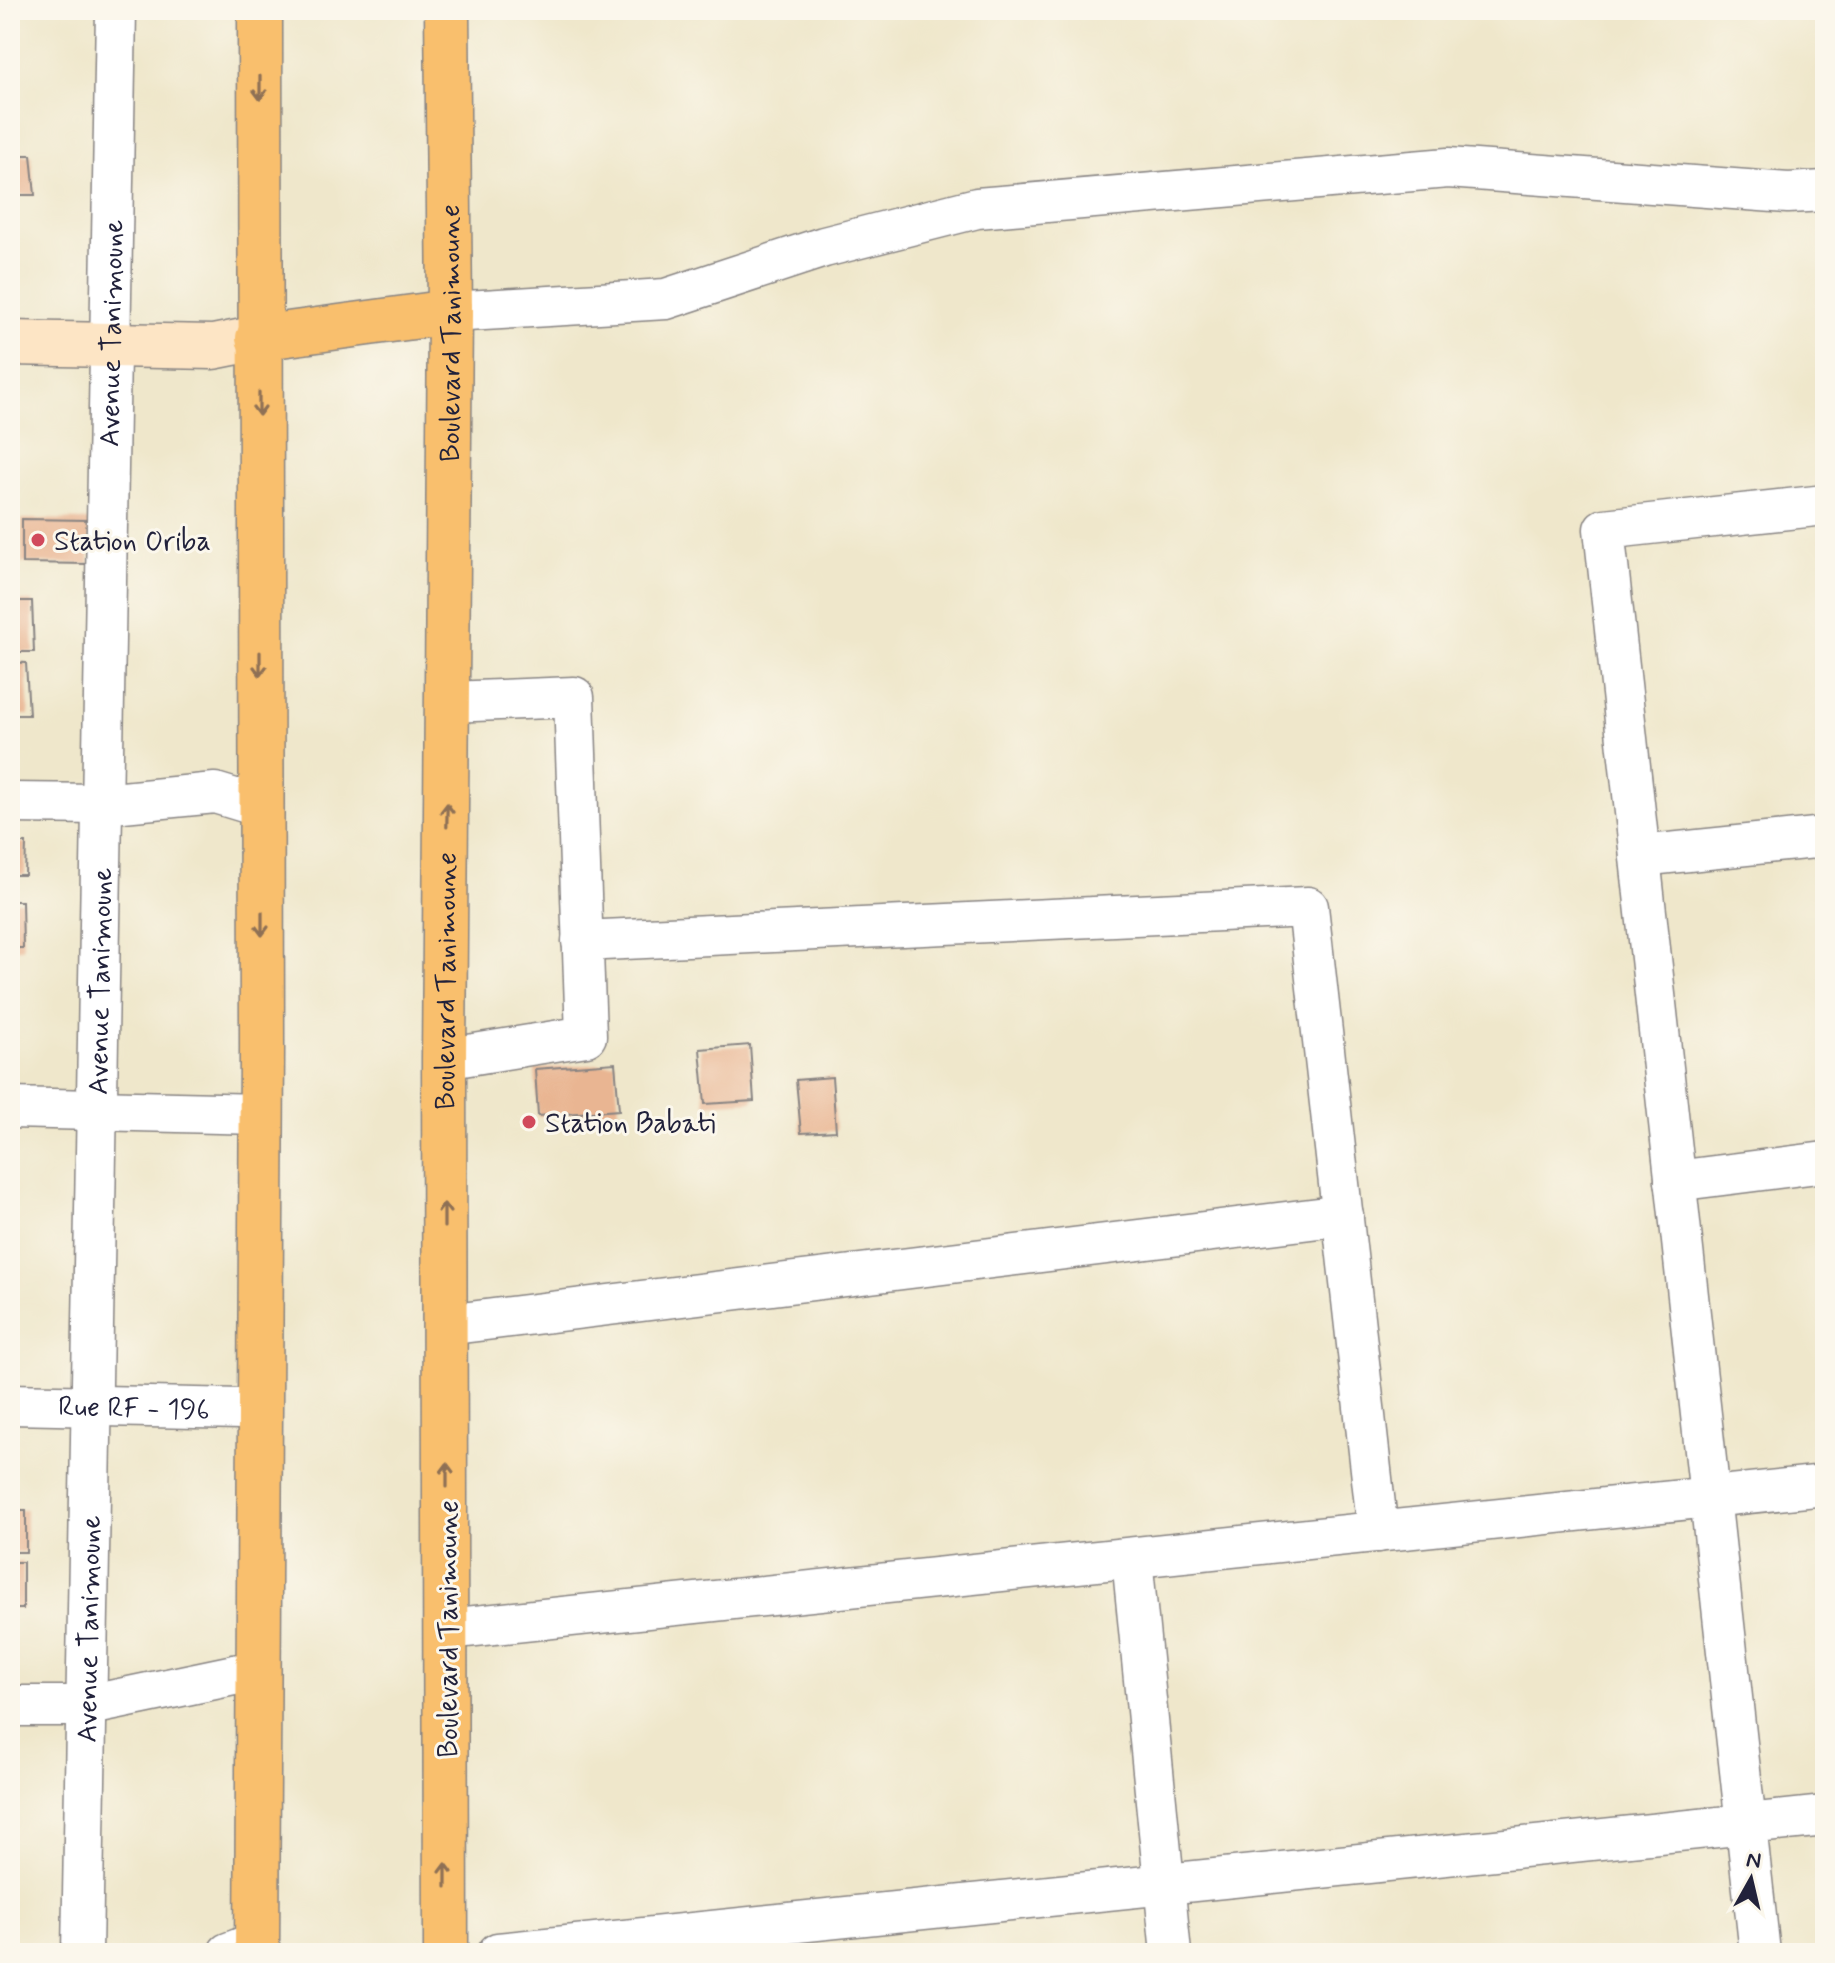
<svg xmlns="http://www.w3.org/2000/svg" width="1835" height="1963" font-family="Mynerve,sans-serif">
  <rect width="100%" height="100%" fill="#fbf7ec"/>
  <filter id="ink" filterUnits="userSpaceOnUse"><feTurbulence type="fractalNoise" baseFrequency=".0125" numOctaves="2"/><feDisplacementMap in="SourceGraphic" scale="16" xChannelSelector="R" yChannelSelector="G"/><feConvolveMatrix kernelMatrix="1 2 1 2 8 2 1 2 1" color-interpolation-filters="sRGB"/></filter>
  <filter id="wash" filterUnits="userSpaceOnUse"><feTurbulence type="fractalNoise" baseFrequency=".006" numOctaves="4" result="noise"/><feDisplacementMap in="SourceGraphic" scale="32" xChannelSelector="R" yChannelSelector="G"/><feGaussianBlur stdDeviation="1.8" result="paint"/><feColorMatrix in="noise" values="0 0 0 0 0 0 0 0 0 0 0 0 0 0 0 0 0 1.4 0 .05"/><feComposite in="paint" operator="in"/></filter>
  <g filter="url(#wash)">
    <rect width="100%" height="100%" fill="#efe7cb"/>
    <g id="blocks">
      <g fill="#e9b592">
        <path d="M10 73H13L19 146H10Z"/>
        <path d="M10 155H31L35 195H10Z"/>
        <path d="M22 519 90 520 89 564 22 563Z"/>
        <path d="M10 601H32L34 652H10Z"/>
        <path d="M10 662 26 663 29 715H10Z"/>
        <path d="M10 843H26L25 875H10Z"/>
        <path d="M10 901H22L23 948H10Z"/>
        <path d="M750 1045 754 1101 705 1104 700 1049Z"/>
        <path d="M615 1063 619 1110 538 1116 535 1069Z"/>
        <path d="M832 1077 836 1131 801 1133 796 1080Z"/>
        <rect x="10" y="1510" width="16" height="42"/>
        <rect x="10" y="1562" width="13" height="47"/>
      </g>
    </g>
  </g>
  <g filter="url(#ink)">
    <use href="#blocks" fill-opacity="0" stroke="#888483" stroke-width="2"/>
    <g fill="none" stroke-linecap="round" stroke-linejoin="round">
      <g stroke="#888483" stroke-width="43">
        <g id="street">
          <path d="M450 312 666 299 824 247 977 208 1448 168 1788 193 1825 191"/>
          <path d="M10 803 102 804 215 793 248 803 261 788"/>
          <path d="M1640 856 1825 837"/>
          <path d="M582 941 1308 907 1378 1532"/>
          <path d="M444 1059 586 1036 574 697 449 702"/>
          <path d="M10 1108 261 1114"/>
          <path d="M1675 1181 1825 1162"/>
          <path d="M445 1325 1343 1215"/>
          <path id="s1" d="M10 1404 242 1409 258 1414"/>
          <path d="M1132 1558 1171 1953"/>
          <path d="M447 1629 1825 1485"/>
          <path d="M10 1706H86L258 1670"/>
          <path id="s2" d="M82 1953 116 10"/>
          <path d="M228 1953 257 1942"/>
          <path d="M498 1953 1825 1816"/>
          <path d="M1760 1953 1604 529 1825 505"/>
        </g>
      </g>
      <g stroke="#888483" stroke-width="47">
        <path id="secondary" d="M10 343 213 347 258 338"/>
      </g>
      <g stroke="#888483" stroke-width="47">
        <g id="primary">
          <path d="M258 338 450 312"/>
          <path d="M257 1953 262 1048 260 10"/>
          <path id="s3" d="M446 1953 444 1059 450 312 447 10"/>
        </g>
      </g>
      <use href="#street" stroke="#fff" stroke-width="40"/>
      <use href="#secondary" stroke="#fde5c5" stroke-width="44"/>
      <use href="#primary" stroke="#f9bf6d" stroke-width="44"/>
    </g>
    <defs><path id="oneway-shaft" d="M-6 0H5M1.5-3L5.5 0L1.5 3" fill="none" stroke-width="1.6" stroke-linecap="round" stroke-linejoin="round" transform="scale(2)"/></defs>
    <g stroke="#8e7054">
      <use href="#oneway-shaft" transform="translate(260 88) rotate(90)"/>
      <use href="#oneway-shaft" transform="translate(259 404) rotate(90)"/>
      <use href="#oneway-shaft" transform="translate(260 664) rotate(90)"/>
      <use href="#oneway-shaft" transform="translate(447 815) rotate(-89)"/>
      <use href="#oneway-shaft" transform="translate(262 924) rotate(90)"/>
      <use href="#oneway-shaft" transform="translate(444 1215) rotate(-90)"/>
      <use href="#oneway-shaft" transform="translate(447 1475) rotate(-90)"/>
      <use href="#oneway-shaft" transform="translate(446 1875) rotate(-90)"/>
    </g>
  </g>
  <g fill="#d1495b" stroke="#fbf7ec" stroke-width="3">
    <circle cx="38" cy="540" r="8"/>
    <circle cx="529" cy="1122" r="8"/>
  </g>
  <g text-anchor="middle" stroke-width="6" stroke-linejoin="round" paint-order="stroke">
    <g font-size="28" fill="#22223b" stroke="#fbf7ec">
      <text dy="10" stroke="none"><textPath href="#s2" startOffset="1620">Avenue Tanimoune</textPath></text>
      <text dy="10" stroke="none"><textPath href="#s3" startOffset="1620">Boulevard Tanimoune</textPath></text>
      <text dy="10" stroke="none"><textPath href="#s2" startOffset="972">Avenue Tanimoune</textPath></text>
      <text dy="10" stroke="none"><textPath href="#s3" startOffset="972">Boulevard Tanimoune</textPath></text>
      <text dy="10" stroke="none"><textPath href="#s1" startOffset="124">Rue RF - 196</textPath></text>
      <text dy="10" stroke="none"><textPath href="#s2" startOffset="324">Avenue Tanimoune</textPath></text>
      <text transform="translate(447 1629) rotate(-90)" y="10">Boulevard Tanimoune</text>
    </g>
    <g font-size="28" fill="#22223b" stroke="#fbf7ec" text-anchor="start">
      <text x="54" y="550">Station Oriba</text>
      <text x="545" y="1132">Station Babati</text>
    </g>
  </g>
  <rect width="1835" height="1963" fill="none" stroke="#fbf7ec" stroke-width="40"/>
  <g transform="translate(1751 1879) rotate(8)" stroke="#fbf7ec" stroke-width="6" paint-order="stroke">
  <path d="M0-6L14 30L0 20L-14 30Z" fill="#22223b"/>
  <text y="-12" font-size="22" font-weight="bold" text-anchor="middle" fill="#22223b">N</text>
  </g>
</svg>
